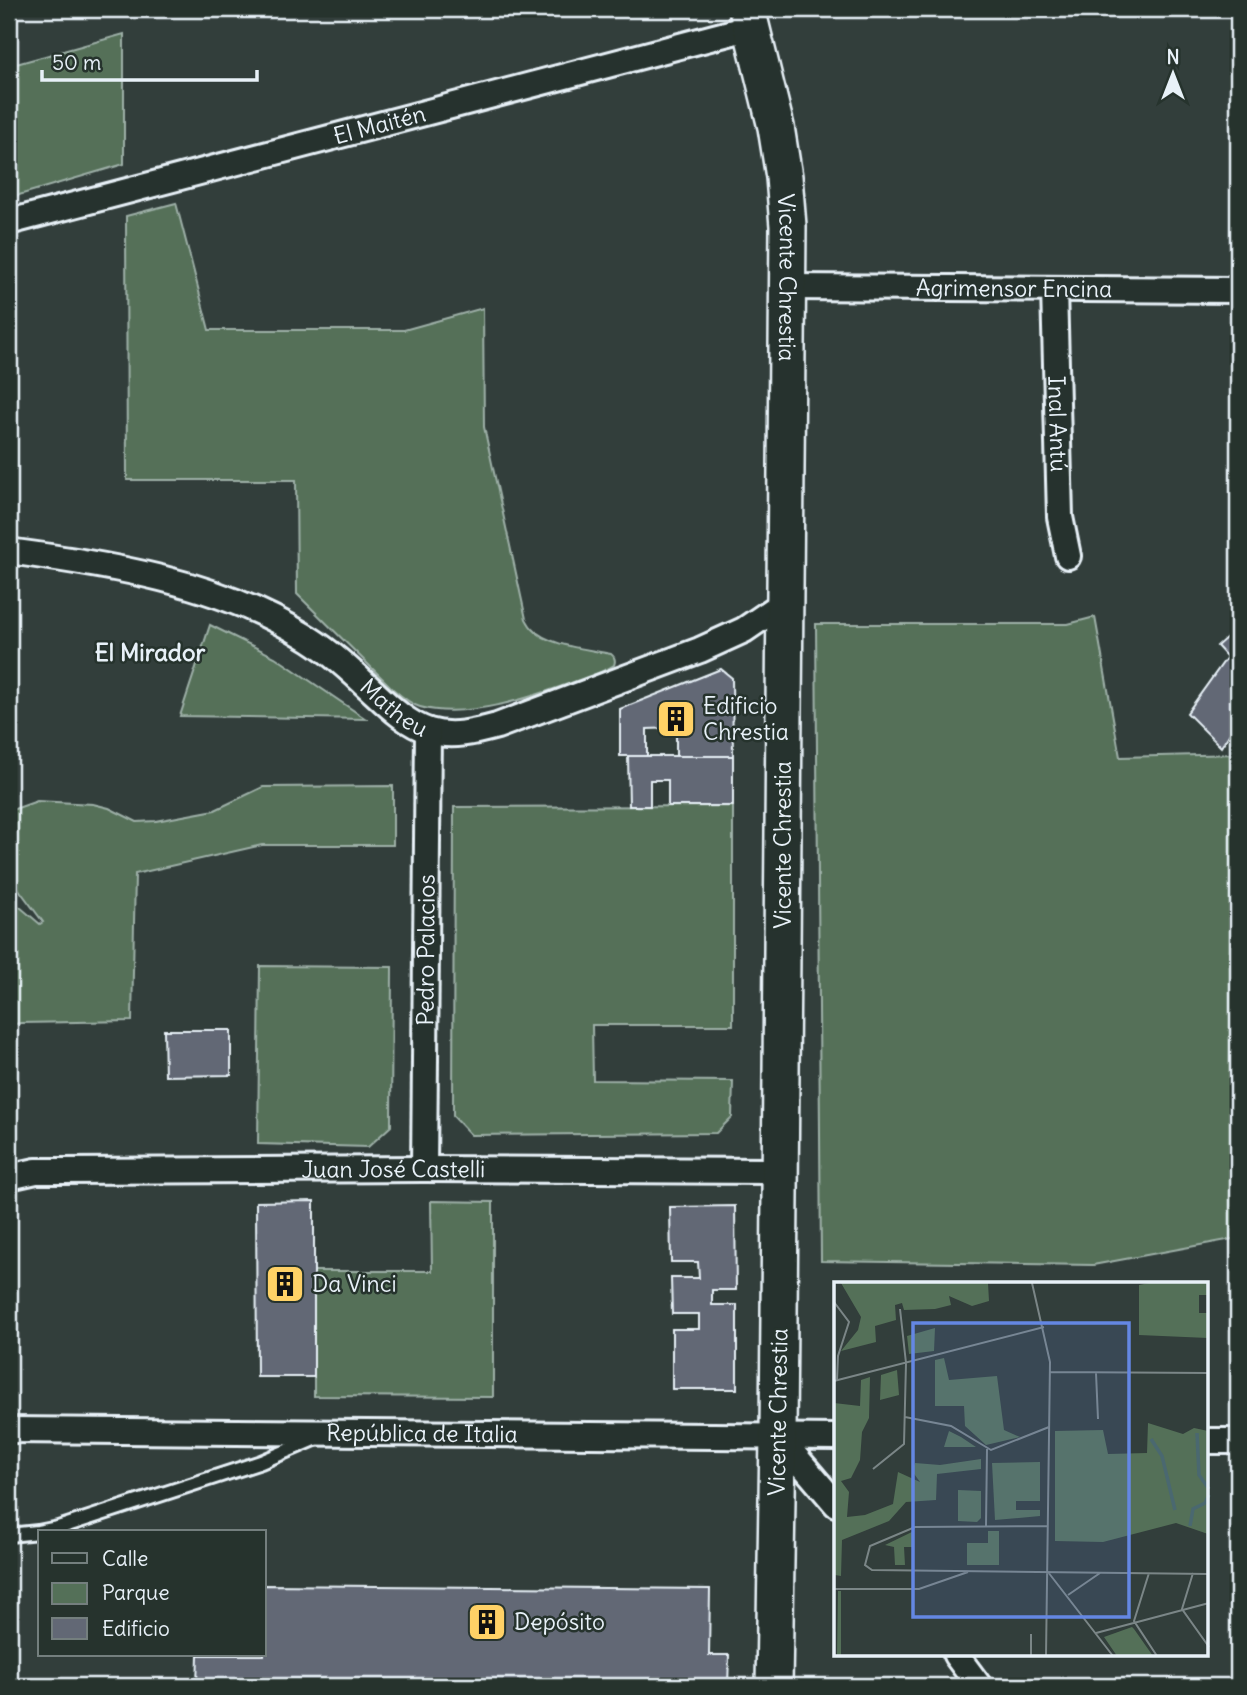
<svg xmlns="http://www.w3.org/2000/svg" width="1247" height="1695" font-family="Delius,sans-serif">
  <rect width="100%" height="100%" fill="#323e3b"/>
  <filter id="ink" filterUnits="userSpaceOnUse"><feTurbulence type="fractalNoise" baseFrequency=".0143" numOctaves="2"/><feDisplacementMap in="SourceGraphic" scale="14" xChannelSelector="R" yChannelSelector="G"/><feConvolveMatrix kernelMatrix="1 2 1 2 8 2 1 2 1" color-interpolation-filters="sRGB"/></filter>
  <g filter="url(#ink)">
    <g fill="#547058" stroke="#9eb0a8" stroke-width="2">
      <path d="M124 34V164L9 198V66Z"/>
      <path d="M176 203 209 330H404L483 308 484 427 526 619C528 622 529 625 532 628 547 646 588 649 611 654 615 657 616 660 614 665 604 672 591 675 579 680 536 696 467 720 420 707 410 704 401 696 393 689L297 594 296 480H127L126 216Z"/>
      <path d="M1095 617 1120 757 1238 754V1238L1093 1265 821 1261 816 624H1068Z"/>
      <path d="M210 625 275 657 366 719 180 716Z"/>
      <path d="M393 786V845H262L135 874 132 1021 21 1023 9 1025V901L20 907 40 924 43 922 9 876V811L37 801 93 804 109 808 137 822 156 821 215 810 263 787Z"/>
      <path d="M733 806V1025H592L593 1080 733 1081 732 1117 716 1133 471 1135 453 1116 454 807Z"/>
      <path d="M260 966 392 967 391 1126 368 1147 258 1144Z"/>
      <path d="M431 1201 493 1202V1397L314 1396V1271H432Z"/>
    </g>
    <g fill="#626875" stroke="#e8f1f8" stroke-width="2">
      <path d="M1237 628 1238 721 1221 747 1187 713 1227 657 1217 646Z"/>
      <path d="M721 669 732 678 733 756H676V728L647 729V756H620V709Z"/>
      <path d="M628 756H733V806H668V780H650V806H629Z"/>
      <path d="M164 1030H231V1075L165 1076Z"/>
      <path d="M314 1201V1377H257L256 1202Z"/>
      <path d="M735 1206 736 1290H712V1305H737V1389H672V1329H699V1314H672L671 1278H699L698 1262H671L670 1207Z"/>
      <path d="M264 1585 710 1589 709 1655H729L728 1686H197L198 1655H264Z"/>
    </g>
    <g fill="none" stroke-linecap="round" stroke-linejoin="round">
      <g stroke="#e8f1f8" stroke-width="18">
        <path id="lane" d="M9 1535 38 1532 58 1528 261 1462 315 1439"/>
      </g>
      <g stroke="#e8f1f8" stroke-width="30">
        <g id="street">
          <path id="s1" d="M9 222 752 27"/>
          <path id="s2" d="M788 287 1238 290"/>
          <path id="s3" d="M1054 289 1060 517 1068 556"/>
          <path id="s4" d="M9 551C109 565 215 581 303 635 326 648 346 666 365 684 384 701 404 723 429 731 452 738 475 732 497 726L700 650 744 630 785 602"/>
          <path id="s5" d="M424 1169 428 731"/>
          <path id="s6" d="M9 1177 36 1171H61L424 1169 780 1171"/>
          <path id="s7" d="M9 1430 836 1437"/>
          <path d="M778 1436 836 1504"/>
          <path d="M1207 1441H1238"/>
          <path d="M956 1655 979 1686"/>
        </g>
      </g>
      <g stroke="#e8f1f8" stroke-width="40">
        <g id="secondary">
          <path id="s8" d="M747 9 776 127 784 177 788 226 778 1436 774 1686"/>
        </g>
      </g>
      <use href="#lane" stroke="#26332d" stroke-width="12"/>
      <use href="#street" stroke="#26332d" stroke-width="24"/>
      <use href="#secondary" stroke="#26332d" stroke-width="35"/>
    </g>
  </g>
  <defs>
    <g id="building-square" transform="scale(2.0125)"><rect x="-9" y="-9" width="18" height="18" rx="4" fill="#ffd166" stroke="#26332d"/><path d="M-4-6H4V6H1V3H-1V6H-4ZM-2.5-4.3h1.7v1.8h-1.7ZM.8-4.3h1.7v1.8H.8ZM-2.5-1h1.7V.8h-1.7ZM.8-1h1.7V.8H.8Z" fill="#111"/></g>
  </defs>
  <g fill-rule="evenodd">
    <use href="#building-square" x="676" y="719"/>
    <use href="#building-square" x="285" y="1284"/>
    <use href="#building-square" x="487" y="1622"/>
  </g>
  <g text-anchor="middle" stroke-width="5" stroke-linejoin="round" paint-order="stroke">
    <g font-size="23" fill="#e8f1f8" stroke="#26332d">
      <text dy="8" stroke="none"><textPath href="#s1" startOffset="383">El Maitén</textPath></text>
      <text dy="8" stroke="none"><textPath href="#s8" startOffset="273">Vicente Chrestia</textPath></text>
      <text dy="8" stroke="none"><textPath href="#s2" startOffset="226">Agrimensor Encina</textPath></text>
      <text dy="8" stroke="none"><textPath href="#s3" startOffset="135">Inal Antú</textPath></text>
      <text dy="8" stroke="none"><textPath href="#s4" startOffset="425">Matheu</textPath></text>
      <text transform="translate(783 845) rotate(-90)" y="8">Vicente Chrestia</text>
      <text dy="8" stroke="none"><textPath href="#s5" startOffset="219">Pedro Palacios</textPath></text>
      <text dy="8" stroke="none"><textPath href="#s6" startOffset="385">Juan José Castelli</textPath></text>
      <text transform="translate(778 1412) rotate(-89)" y="8">Vicente Chrestia</text>
      <text dy="8" stroke="none"><textPath href="#s7" startOffset="413">República de Italia</textPath></text>
    </g>
    <g font-size="23" fill="#e8f1f8" stroke="#26332d" text-anchor="start">
      <text x="703" y="714">Edificio<tspan x="703" dy="26">Chrestia</tspan></text>
      <text x="312" y="1292">Da Vinci</text>
      <text x="514" y="1630">Depósito</text>
    </g>
    <g font-size="24" font-weight="bold" fill="#e8f1f8" stroke="#26332d">
      <text x="150" y="661">El Mirador</text>
    </g>
  </g>
  <g transform="translate(834 1282)">
    <rect width="374" height="374" fill="#323e3b"/>
    <path d="M7 1H154L155 19 138 24 115 14 117 23 101 27 70 28 68 21 61 23 62 38 41 44 42 60 7 69 24 48 27 35ZM315 1H374V13H365V31H374V56L305 53V3ZM101 46 100 69 75 72 73 54ZM110 76 115 98 163 94 170 148 186 155 152 163 131 144 130 124H101V78ZM63 88 65 113 46 118 47 93ZM36 95 35 136 28 150 26 178 17 196 7 199 15 210 13 235 31 233 59 222 64 190 86 200 78 189 81 181 106 183 147 177V187L103 192 102 218 72 220 55 239 8 258 7 294 1 293 0 121 26 124 27 98ZM314 141 349 152 360 146 374 149V252L342 241 269 260 221 259V149L269 148 274 172 313 171ZM115 149 127 155 142 165H110ZM206 180V219H182V228H206V234L161 238 158 181ZM124 208 147 209V236L143 240 124 239ZM80 249V265H70L71 283H61L60 265 51 263ZM154 249H165V283H133V261H154ZM4 309H7V374H3ZM298 345 300 347 319 374H283L270 355Z" fill="#547058"/>
    <path fill="none" stroke="#4a6870" stroke-width="3.5" d="M363 151 365 193 375 207M317 157 328 174 341 228M356 244 359 227 371 221 375 213"/>
    <path fill="none" stroke="#7b8687" stroke-width="2" d="M198 1 216 80 212 374M0 20 15 40 4 74 3 98M216 90 375 91M262 91 264 137M0 99 210 45M71 135 117 144 157 168 215 145M39 187 70 162 72 81 66 27M152 244 153 167M214 244 81 245 36 264 31 283 38 288 375 292M214 290 279 374M315 291 300 339 323 374M359 291 348 327 375 365M0 307H85L134 290M234 313 266 291M262 351 375 321M197 352V374"/>
    <path fill="#6487e3" fill-opacity="0.15" stroke="#6487e3" stroke-width="3.5" d="M79 41H295V335H79Z"/>
    <rect width="374" height="374" fill="none" stroke="#e8f1f8" stroke-width="3.5"/>
  </g>
  <rect width="1247" height="1695" fill="none" stroke="#26332d" stroke-width="35"/>
  <rect x="18" y="18" width="1212" height="1660" fill="none" stroke="#e8f1f8" stroke-width="2.5" filter="url(#ink)"/>
  <rect x="38" y="1530" width="228" height="126" fill="#26332d" stroke="#747f7e" stroke-width="2"/>
  <rect x="52" y="1553" width="35" height="10" fill="#26332d" stroke="#747f7e" stroke-width="2"/>
  <text x="102" y="1566" font-size="21" fill="#e8f1f8">Calle</text>
  <rect x="52" y="1583" width="35" height="21" fill="#547058" stroke="#747f7e" stroke-width="2"/>
  <text x="102" y="1600" font-size="21" fill="#e8f1f8">Parque</text>
  <rect x="52" y="1618" width="35" height="21" fill="#626875" stroke="#747f7e" stroke-width="2"/>
  <text x="102" y="1636" font-size="21" fill="#e8f1f8">Edificio</text>
  <g transform="translate(1173 74)" stroke="#26332d" stroke-width="5" paint-order="stroke">
  <path d="M0-5L12 26L0 18L-12 26Z" fill="#e8f1f8"/>
  <text y="-10" font-size="19" font-weight="bold" text-anchor="middle" fill="#e8f1f8">N</text>
  </g>
  <path d="M42 70v10h215v-10" fill="none" stroke="#e8f1f8" stroke-width="3.5"/>
  <text x="52" y="70" font-size="21" fill="#e8f1f8" stroke="#26332d" stroke-width="5" paint-order="stroke">50 m</text>
</svg>
